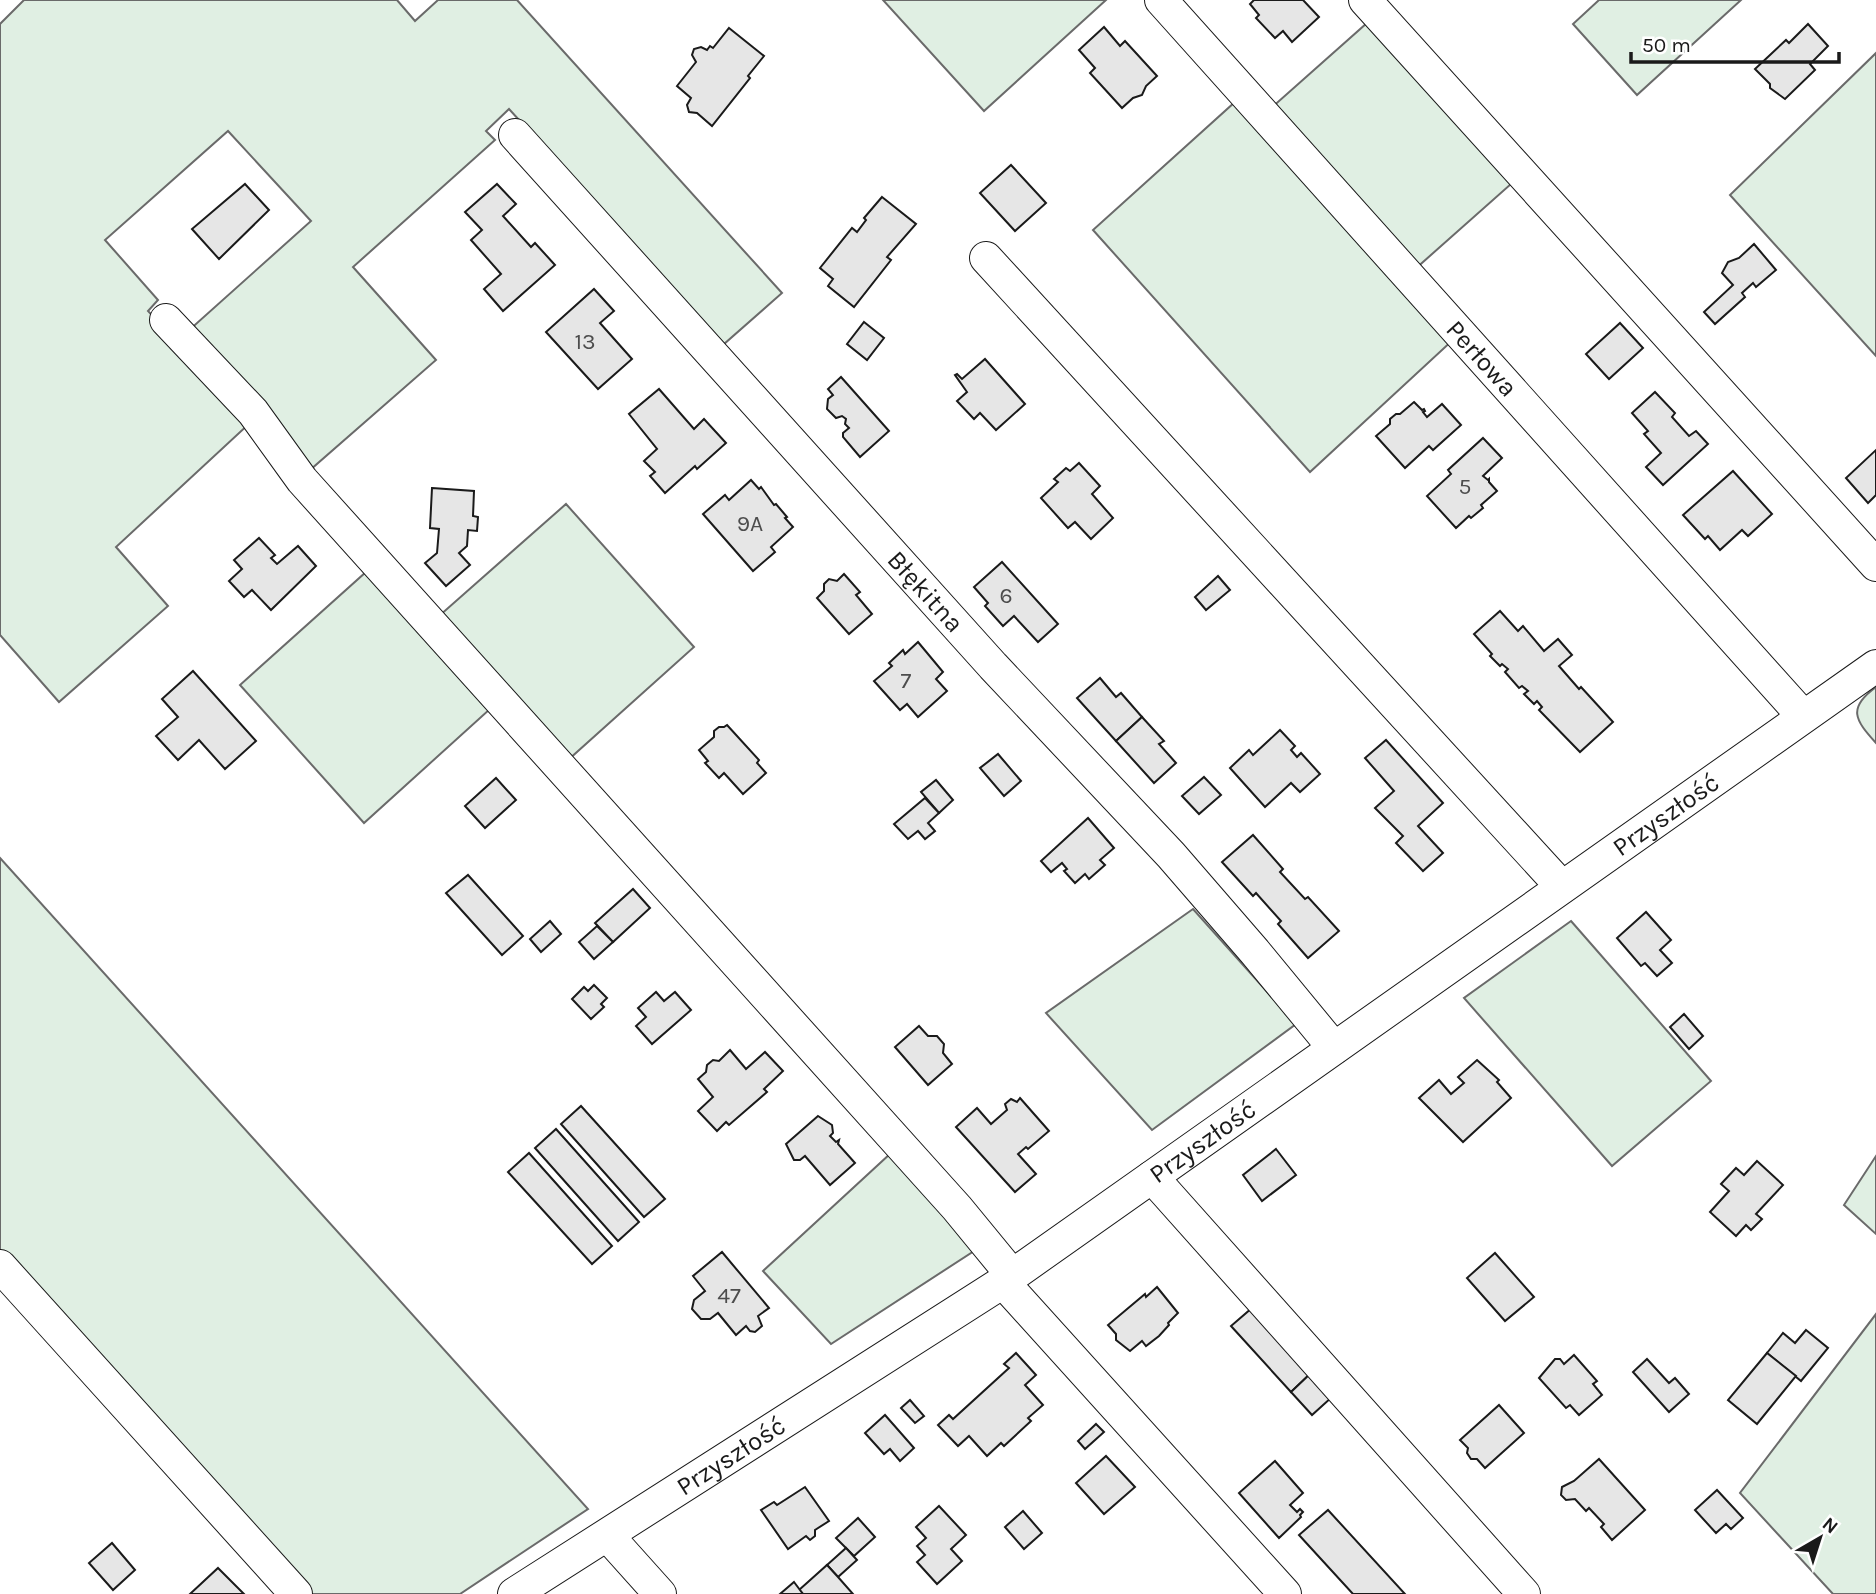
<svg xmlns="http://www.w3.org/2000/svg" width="1876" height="1594" font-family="Karla,sans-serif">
  <rect width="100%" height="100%" fill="#fff"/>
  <g fill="#e0efe3" stroke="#6a6a6a" stroke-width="2">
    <path d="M24 0H397L415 21 438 0H517L782 293 724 344 509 109 486 131 495 140 353 267 436 360 310 470 187 332 311 221 228 131 105 240 158 300 148 311 251 422 116 547 168 606 59 702 0 635V24Z"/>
    <path d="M883 0H1106L984 111Z"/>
    <path d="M1599 0H1741L1637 95 1573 24Z"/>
    <path d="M1367 23 1511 184 1414 270 1270 109Z"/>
    <path d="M1876 53V356L1730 195Z"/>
    <path d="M1235 102 1455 338 1310 472 1093 230Z"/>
    <path d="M566 504 694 647 568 760 439 616Z"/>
    <path d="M366 572 490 709 364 823 240 685Z"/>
    <path d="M1876 687V743C1855 720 1847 708 1876 687Z"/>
    <path d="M0 858 588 1509 460 1594H309L0 1253Z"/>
    <path d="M1193 909 1296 1024 1152 1130 1046 1013Z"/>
    <path d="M1571 921 1711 1081 1612 1166 1464 998Z"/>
    <path d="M891 1153 974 1251 831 1344 763 1271Z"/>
    <path d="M1876 1156V1234L1844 1205Z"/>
    <path d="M1876 1314V1594H1833L1740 1493Z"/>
  </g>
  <g fill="#e6e6e6" stroke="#1a1a1a" stroke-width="2">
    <path d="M1254 0H1303L1319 17 1292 42 1283 31 1275 38 1256 18 1259 15 1250 4Z"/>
    <path d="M1808 24 1828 46 1810 64 1815 70 1785 99 1770 88V84L1755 69 1786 40 1789 43Z"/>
    <path d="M1104 27 1120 46 1125 41 1157 76 1146 86 1142 95 1133 98 1122 108 1090 73 1095 68 1079 50Z"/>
    <path d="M729 28 764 56 748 76 750 78 712 126 697 113 689 112 687 105 691 98 677 86 696 62 692 55 694 49 701 47 707 50 710 46 713 48Z"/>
    <path d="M1011 165 1046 203 1015 231 980 193Z"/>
    <path d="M245 184 269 210 219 259 192 229Z"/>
    <path d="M497 184 516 204 503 216 531 247 535 243 555 265 503 311 484 289 501 274 471 240 482 230 465 212Z"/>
    <path d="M882 197 916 224 887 257 891 260 854 307 828 286 833 279 820 268 852 228 857 232 866 220 864 218Z"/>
    <path d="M1754 244 1776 270 1756 287 1753 283 1742 293 1745 297 1715 324 1704 312 1733 285 1722 273 1728 262 1739 258Z"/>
    <path d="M594 289 614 311 600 323 632 359 598 389 546 332Z"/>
    <path d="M864 322 884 338 867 360 847 344Z"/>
    <path d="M1620 323 1643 348 1609 379 1586 354Z"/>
    <path d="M985 359 1025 404 996 430 980 413 974 419 957 401 967 392 955 375 957 374 962 379Z"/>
    <path d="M841 377 889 431 860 457 843 437V433L849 428 845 424 846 419 842 416 836 418 827 409 828 399 833 395 828 389Z"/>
    <path d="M659 389 694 429 704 419 726 443 697 469 695 466 665 493 650 476 655 472 644 461 657 449 629 414Z"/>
    <path d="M1655 392 1675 413 1672 417 1689 436 1696 431 1708 444 1663 485 1646 467 1661 453 1644 434 1648 431 1632 413Z"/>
    <path d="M1414 402 1422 410 1424 409 1425 411 1423 412 1427 417 1442 404 1461 425 1433 450 1429 446 1405 468 1376 436 1390 424V419L1396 414H1400Z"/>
    <path d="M1483 438 1502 458 1483 476 1488 480 1489 479V482L1497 491 1481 505 1483 508 1471 518 1469 516 1456 528 1427 496 1451 474 1448 470Z"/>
    <path d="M1876 450V495L1868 503 1846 478Z"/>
    <path d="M1079 463 1100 486 1092 494 1113 518 1091 539 1075 522 1068 528 1041 498 1058 482 1054 479 1066 468 1070 471Z"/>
    <path d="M1733 471 1772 514 1748 536 1742 530 1720 550 1708 536 1705 539 1683 515Z"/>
    <path d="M751 480 759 489 761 487 774 505 776 504 787 517 785 518 793 527 771 547 775 552 753 571 703 514 725 495 729 500Z"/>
    <path d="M432 488 474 491 473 516 478 517 477 531 468 530 467 546 459 553 470 565 446 586 425 563 437 553 439 529 430 528Z"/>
    <path d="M259 538 275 555 271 558 277 564 298 546 316 566 271 610 252 590 244 597 229 581 242 569 234 560Z"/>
    <path d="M1002 562 1058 624 1038 642 1014 616 1003 626 985 606 988 603 974 587Z"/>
    <path d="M844 574 860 592 856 595 872 614 849 634 817 598 824 591V584L829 579 837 581Z"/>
    <path d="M1218 576 1230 590 1206 610 1195 597Z"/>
    <path d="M1500 611 1518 631 1523 626 1544 651 1558 639 1572 655 1559 666 1579 689 1581 687 1613 722 1580 752 1539 710 1542 707 1537 701 1534 704 1524 694 1528 691 1522 686 1519 688 1505 672 1508 669 1502 664 1500 666 1490 656 1492 654 1474 634Z"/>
    <path d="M918 642 943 672 936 679 947 691 918 717 907 704 900 710 874 681 892 666 889 663 903 650 905 654Z"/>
    <path d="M193 671 256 741 225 769 199 740 178 760 156 736 178 717 162 699Z"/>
    <path d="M1100 678 1116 697 1121 693 1142 717 1116 741 1077 698Z"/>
    <path d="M1142 717 1164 741 1159 744 1176 763 1154 783 1116 741Z"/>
    <path d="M727 725 759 760 757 763 766 773 743 794 724 773 719 778 705 763 708 761 699 750 714 737V731L719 727H724Z"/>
    <path d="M1280 730 1295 746 1291 750 1297 757 1301 753 1320 774 1300 792 1291 783 1265 807 1230 768 1249 750 1253 755Z"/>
    <path d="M1386 740 1443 803 1418 826 1443 853 1423 871 1396 843 1403 836 1375 808 1394 791 1365 758Z"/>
    <path d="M998 754 1021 781 1004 796 980 768Z"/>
    <path d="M1204 777 1221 795 1199 814 1182 796Z"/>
    <path d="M496 778 516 800 485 828 465 806Z"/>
    <path d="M936 780 953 800 939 813 921 792Z"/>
    <path d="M925 798 939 813 928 823 935 831 925 839 918 831 908 839 894 824Z"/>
    <path d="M1088 818 1114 848 1100 860 1105 865 1089 879 1085 874 1075 883 1064 871 1067 869 1062 863 1051 872 1041 861Z"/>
    <path d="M1253 835 1283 869 1280 872 1305 899 1308 897 1339 931 1308 958 1278 924 1281 921 1256 893 1253 896 1222 862Z"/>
    <path d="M468 875 523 936 502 955 446 893Z"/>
    <path d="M633 889 650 908 613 942 595 923Z"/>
    <path d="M1646 912 1671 940 1660 950 1672 963 1657 976 1645 963 1641 966 1617 938Z"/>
    <path d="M550 921 561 934 541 952 530 939Z"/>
    <path d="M597 926 613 942 594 959 579 942Z"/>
    <path d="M594 985 607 998 601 1004 604 1007 591 1019 572 999 584 987 588 991Z"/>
    <path d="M656 992 664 1001 675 992 691 1010 652 1044 636 1026 646 1017 638 1008Z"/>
    <path d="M1684 1014 1703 1036 1689 1049 1670 1027Z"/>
    <path d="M919 1026 928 1036H937L944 1044 943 1053 952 1064 928 1085 895 1047Z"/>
    <path d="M730 1050 746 1069 765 1052 783 1071 764 1089 767 1092 729 1125 726 1122 717 1131 698 1111 713 1097 698 1079 706 1072 707 1065 713 1060 719 1061Z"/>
    <path d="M1477 1060 1499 1080 1497 1082 1511 1098 1463 1142 1419 1098 1439 1080 1451 1094 1464 1083 1458 1077Z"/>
    <path d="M1020 1098 1049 1131 1028 1149 1026 1147 1018 1154 1036 1174 1015 1192 956 1127 977 1108 991 1124 1007 1110 1005 1104 1011 1099 1017 1102Z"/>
    <path d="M581 1106 665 1199 644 1217 561 1124Z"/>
    <path d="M818 1116 832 1125 833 1133 830 1136 836 1142 839 1140 838 1144 855 1163 830 1185 805 1156 800 1160H794L786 1144Z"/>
    <path d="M556 1129 639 1222 618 1241 535 1148Z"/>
    <path d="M1276 1149 1296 1175 1262 1201 1243 1175Z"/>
    <path d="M529 1153 612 1246 592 1264 508 1172Z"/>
    <path d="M1757 1161 1783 1185 1756 1214 1762 1219 1751 1230 1746 1225 1736 1236 1710 1212 1729 1191 1721 1184 1736 1168 1744 1175Z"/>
    <path d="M722 1252 769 1308 758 1316 762 1326 755 1332 750 1331 746 1326 736 1335 718 1313 710 1319H701L692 1309 694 1300 705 1291 693 1276Z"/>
    <path d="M1495 1253 1534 1297 1505 1321 1467 1278Z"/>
    <path d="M1157 1287 1178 1313 1168 1323 1169 1325 1159 1336 1146 1346 1142 1341 1130 1351 1116 1340V1334L1108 1325 1145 1294 1146 1297Z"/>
    <path d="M1252 1308 1311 1373 1291 1392 1231 1326Z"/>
    <path d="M1806 1330 1828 1348 1801 1381 1767 1353 1783 1333 1795 1343Z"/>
    <path d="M1016 1353 1036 1375 1025 1385 1043 1405 1028 1418 1031 1421 1004 1446 1001 1443 987 1456 969 1436 958 1446 938 1425 949 1415 953 1419 1009 1368 1004 1364Z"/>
    <path d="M1767 1353 1796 1376 1757 1424 1728 1400Z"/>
    <path d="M1574 1355 1597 1381 1593 1384 1602 1395 1579 1415 1570 1405 1566 1408 1539 1378 1555 1359H1560L1564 1364Z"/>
    <path d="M1647 1359 1669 1383 1675 1378 1689 1394 1669 1412 1633 1372Z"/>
    <path d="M1311 1373 1332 1397 1312 1415 1291 1392Z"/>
    <path d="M910 1400 924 1416 915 1423 901 1408Z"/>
    <path d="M1499 1405 1524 1433 1485 1468 1477 1459H1471L1467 1453 1468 1448 1460 1440Z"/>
    <path d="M885 1415 914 1448 900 1461 890 1449 884 1454 865 1433Z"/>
    <path d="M1096 1424 1104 1432 1085 1449 1078 1441Z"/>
    <path d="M1106 1456 1135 1487 1104 1514 1076 1483Z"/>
    <path d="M1599 1459 1645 1510 1612 1540 1601 1527 1604 1524 1589 1508 1586 1511 1575 1499 1566 1500 1561 1495 1562 1487 1574 1481Z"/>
    <path d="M1275 1461 1303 1493 1290 1505 1297 1512 1300 1509 1303 1512 1300 1515 1301 1517 1279 1538 1239 1493Z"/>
    <path d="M805 1487 829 1521 815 1530V1536L810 1540 806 1536 788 1549 761 1510 774 1502 777 1505Z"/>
    <path d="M1717 1490 1743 1518 1731 1529 1726 1524 1716 1533 1695 1510Z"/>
    <path d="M939 1506 966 1535 951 1549 962 1561 937 1584 917 1562 925 1555 917 1546 926 1538 916 1527Z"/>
    <path d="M1328 1510 1405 1594H1353L1299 1535Z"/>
    <path d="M1023 1511 1042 1533 1024 1549 1005 1527Z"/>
    <path d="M858 1518 875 1537 854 1556 836 1538Z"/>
    <path d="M112 1543 135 1570 113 1590 89 1563Z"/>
    <path d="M846 1548 857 1560 838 1577 827 1565Z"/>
    <path d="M827 1565 838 1577 853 1594H803L799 1590Z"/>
    <path d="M218 1568 244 1594H190Z"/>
    <path d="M794 1582 803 1594H780Z"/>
  </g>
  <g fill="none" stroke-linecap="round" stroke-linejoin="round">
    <g stroke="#1a1a1a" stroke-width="34">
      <g id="minor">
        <path id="s1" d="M1161 0 1803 716"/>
        <path d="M1365 0 1876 565"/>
        <path id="s2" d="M515 135 993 666 1171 855 1255 952 1334 1048"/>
        <path d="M986 258 1562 887"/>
        <path d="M166 320 253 412 302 480 957 1208 1012 1275"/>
        <path d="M1152 1177 1524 1594"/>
        <path d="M0 1266 296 1594"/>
        <path d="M1003 1282 1285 1594"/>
        <path d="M608 1536 660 1594"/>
        <path id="s3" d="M514 1594 1003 1282 1876 666"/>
      </g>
    </g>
    <use href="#minor" stroke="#fff" stroke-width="32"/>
  </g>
  <g text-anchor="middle" stroke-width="5" stroke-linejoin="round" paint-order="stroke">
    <g font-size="23" fill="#4d4d4d">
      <text x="585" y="349">13</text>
      <text x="1465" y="494">5</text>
      <text x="750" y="531">9A</text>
      <text x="1006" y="603">6</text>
      <text x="906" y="688">7</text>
      <text x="729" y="1303">47</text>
    </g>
    <g font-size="26" fill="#1a1a1a" stroke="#fff">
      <text dy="9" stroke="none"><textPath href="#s1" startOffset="481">Perłowa</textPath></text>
      <text dy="9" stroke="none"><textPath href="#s2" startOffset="614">Błękitna</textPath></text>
      <text dy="9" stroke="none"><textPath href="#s3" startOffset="1391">Przyszłość</textPath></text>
      <text dy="9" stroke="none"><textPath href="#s3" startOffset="824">Przyszłość</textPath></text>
      <text dy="9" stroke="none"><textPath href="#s3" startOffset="257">Przyszłość</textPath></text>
    </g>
  </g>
  <g transform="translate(1820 1538) rotate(39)" stroke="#ffffff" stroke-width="5" paint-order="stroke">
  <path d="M0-5L12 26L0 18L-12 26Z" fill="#1a1a1a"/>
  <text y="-10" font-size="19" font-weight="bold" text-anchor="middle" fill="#1a1a1a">N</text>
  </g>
  <path d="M1631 52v10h208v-10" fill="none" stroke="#1a1a1a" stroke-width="3.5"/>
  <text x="1642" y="52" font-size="21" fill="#1a1a1a" stroke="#ffffff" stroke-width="5" paint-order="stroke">50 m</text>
</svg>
